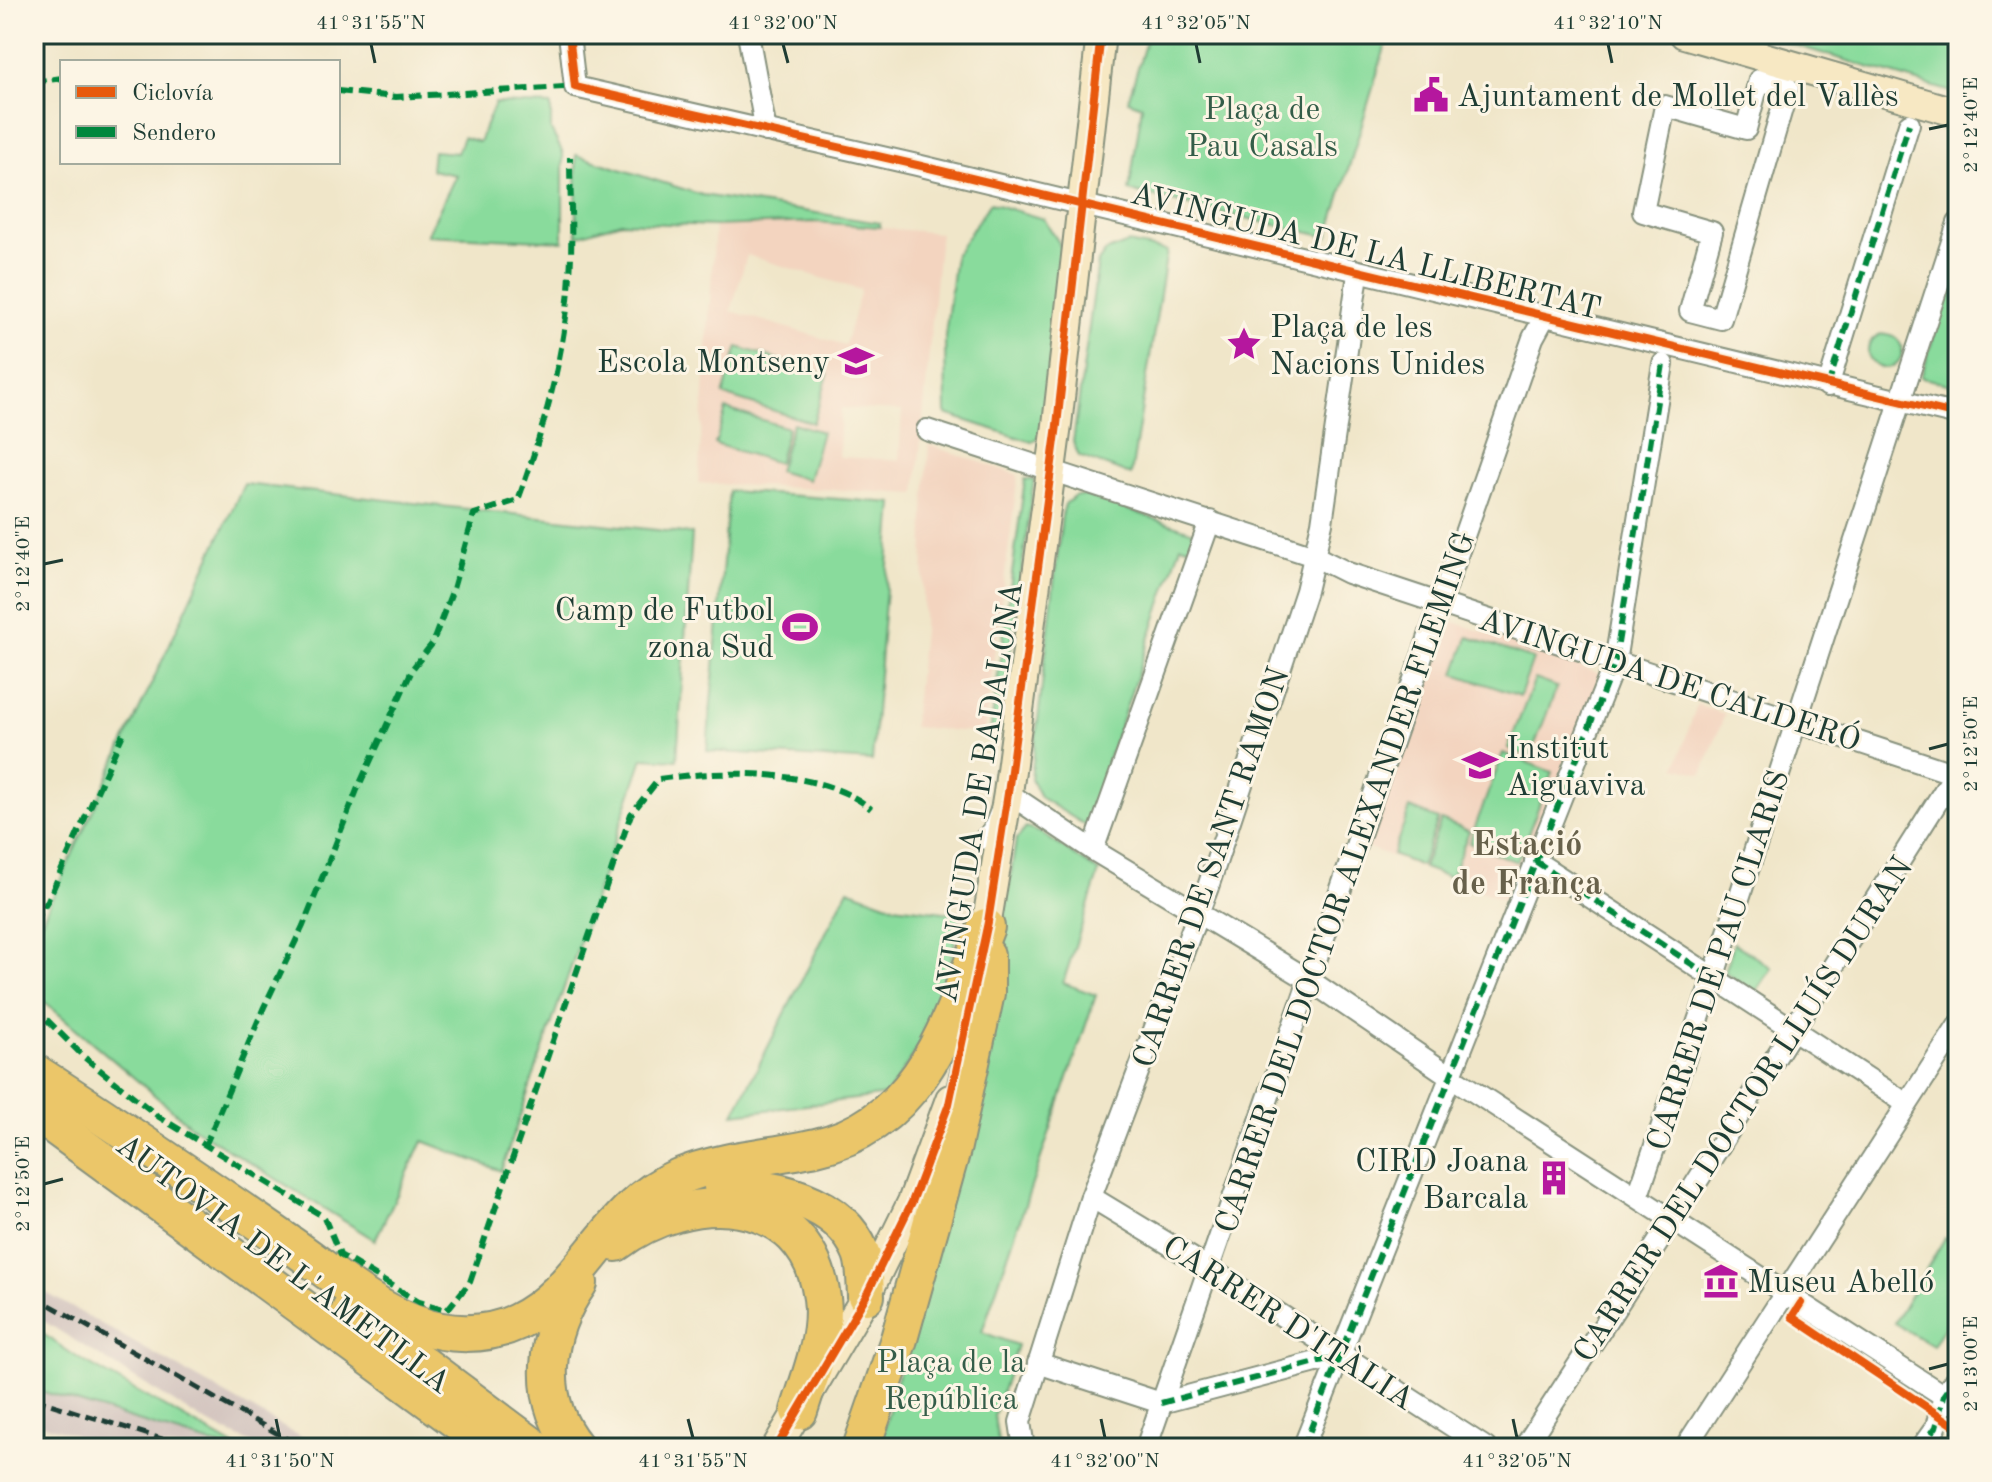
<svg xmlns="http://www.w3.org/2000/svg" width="1992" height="1482" font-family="'Old Standard TT',serif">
  <rect width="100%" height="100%" fill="#fcf5e5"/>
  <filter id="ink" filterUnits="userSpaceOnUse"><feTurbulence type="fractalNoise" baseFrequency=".0125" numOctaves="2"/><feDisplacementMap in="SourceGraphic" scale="16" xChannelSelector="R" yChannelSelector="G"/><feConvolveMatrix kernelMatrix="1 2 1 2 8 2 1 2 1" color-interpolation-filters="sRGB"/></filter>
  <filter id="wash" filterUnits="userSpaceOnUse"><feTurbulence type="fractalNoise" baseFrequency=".006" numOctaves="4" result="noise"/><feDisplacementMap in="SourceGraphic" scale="32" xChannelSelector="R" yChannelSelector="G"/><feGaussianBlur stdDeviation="1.8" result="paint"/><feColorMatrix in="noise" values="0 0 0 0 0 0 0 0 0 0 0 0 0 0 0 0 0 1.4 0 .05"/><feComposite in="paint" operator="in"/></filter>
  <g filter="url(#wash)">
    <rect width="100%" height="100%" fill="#f0e6c9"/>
    <g fill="#f3d4bf" fill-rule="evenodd">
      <path d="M815 222 940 233 916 494 698 483 715 226ZM747 255 861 290 845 345 731 311ZM841 408 902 411 899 460 839 457Z"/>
      <path d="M929 445 1018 475 984 733 913 727 923 631 924 510Z"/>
      <path d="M1449 620 1600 674 1510 902 1367 847 1445 623Z"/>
      <path d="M1697 704 1725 714 1702 774 1676 767Z"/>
    </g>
    <g fill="#cfc0bb">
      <path d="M34 1286 292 1432 325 1448H263L205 1422 34 1315Z"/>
      <path d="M34 1389 225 1448H116L34 1422Z"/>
    </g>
    <g fill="#89db9c" stroke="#548c68" stroke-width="2">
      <path d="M1148 34H1389L1328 237 1129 191 1142 106 1128 101Z"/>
      <path d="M1758 34H1958V94Z"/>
      <path d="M495 103 551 105V130L563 153V241L427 235 456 175 431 170 433 151 457 153 463 137 479 142Z"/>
      <path d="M576 155 702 195 880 223V227L815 222 715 226 621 222 577 236Z"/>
      <path d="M990 203 1044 219 1059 243 1063 259 1040 435 1032 442 946 414 945 337 955 255Z"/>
      <path d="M1128 243 1167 251 1131 475 1079 456 1073 442 1098 262 1105 252Z"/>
      <path d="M1958 258V387L1921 377Z"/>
      <circle cx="1885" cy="351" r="17"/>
      <path d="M738 347 828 375 813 423 723 395Z"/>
      <path d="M726 409 788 428 778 463 715 444Z"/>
      <path d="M793 423 822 432 808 480 778 471Z"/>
      <path d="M1025 479 1034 480 999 736 990 734Z"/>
      <path d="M244 484 692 534 677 760 643 758 501 1171 423 1141 375 1240 192 1127 34 993V937Z"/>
      <path d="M729 491 893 503 872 761 707 751Z"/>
      <path d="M1075 496H1087L1197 533 1191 548 1181 545 1091 811 1098 814 1093 830 1040 797 1031 779 1062 515 1065 504Z"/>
      <path d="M1468 637 1533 659 1520 696 1455 674Z"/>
      <path d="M1535 679 1557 687 1530 757 1508 748Z"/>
      <path d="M1503 753 1552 772 1517 862 1469 843Z"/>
      <path d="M1410 808 1438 819 1421 866 1392 855Z"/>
      <path d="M1441 820 1469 831 1451 878 1423 868Z"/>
      <path d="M1026 828 1041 833 1099 872 1063 983 1096 995 982 1332 1017 1345 994 1416 999 1448H879L983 1055 1016 840Z"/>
      <path d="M848 889 894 906 961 914 939 1015 887 1095 734 1114Z"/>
      <path d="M1734 943 1772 968 1755 993 1725 972Z"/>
      <path d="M1945 1238 1958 1246V1304L1933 1346 1894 1323Z"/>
      <path d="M34 1328 78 1358 237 1448H225L34 1389Z"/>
    </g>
  </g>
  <g filter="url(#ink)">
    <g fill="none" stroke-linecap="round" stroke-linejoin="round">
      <g stroke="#88927e" stroke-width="24">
        <g id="street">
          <path d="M569 34 575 87 917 165 1958 415"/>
          <path d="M748 34 766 131"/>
          <path d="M1759 80 1788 88 1721 319 1690 311 1712 232 1643 212 1665 106 1746 129Z"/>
          <path d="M1828 386 1909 124"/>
          <path d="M927 430 1314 556 1348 573 1958 775"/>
          <path d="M985 839 993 831 1008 793 1093 850 1309 980 1453 1078 1958 1405"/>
          <path d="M1093 850 1210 521"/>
          <path d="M1535 861 1907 1104"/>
          <path d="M1638 1195 1717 966 1958 223"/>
          <path d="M1091 1197 1210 1269 1486 1448"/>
          <path d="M1038 1363 1161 1403 1339 1356"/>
          <path d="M1024 1448 1020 1422 1091 1197 1208 887 1306 591 1322 523 1358 274"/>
          <path d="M1146 1448 1533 338 1544 318"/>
          <path d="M1303 1448 1615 662 1663 364"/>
          <path d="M1524 1448 1672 1221 1958 769"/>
          <path d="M1685 1448 1958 1026"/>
          <path d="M1921 1448 1936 1427 1944 1396 1958 1375"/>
        </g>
      </g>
      <g stroke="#88927e" stroke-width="32">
        <g id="secondary">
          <path d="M1684 34 1958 113"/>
          <path d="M983 945 1008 793 1057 425 1101 34"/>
          <path d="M776 1448 866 1296 912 1202 950 1099"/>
        </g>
      </g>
      <g stroke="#88927e" stroke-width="40">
        <g id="highway">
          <path d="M34 1072C120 1127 203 1184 287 1242 328 1270 369 1307 416 1324 448 1336 485 1337 517 1322 584 1290 606 1207 679 1177 722 1159 771 1157 816 1147 924 1123 951 1018 986 927"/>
          <path d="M34 1111 494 1448"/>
          <path d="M722 1187C772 1186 840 1200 861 1253 866 1267 865 1282 866 1296"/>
          <path d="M616 1243C687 1188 807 1189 822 1298 827 1336 810 1375 799 1411"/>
          <path d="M350 1310 535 1448"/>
          <path d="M576 1448C535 1399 544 1333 579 1283"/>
          <path d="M861 1448 899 1339 953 1146 986 993V955"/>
        </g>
      </g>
      <use href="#street" stroke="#fff" stroke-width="20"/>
      <use href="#secondary" stroke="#f7e8c3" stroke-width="28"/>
      <use href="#highway" stroke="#ebc669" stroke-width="36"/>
      <g stroke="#1f3d34" stroke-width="5" stroke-dasharray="12 6" stroke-linecap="butt">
        <path d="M34 1296 303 1448"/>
        <path d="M34 1399 191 1448"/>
        <path d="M34 1435 74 1448"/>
      </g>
      <g stroke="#00873e" stroke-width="6" stroke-dasharray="12 6" stroke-linecap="butt">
        <path d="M34 82 62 78"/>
        <path d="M338 91 396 97 564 87"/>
        <path d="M1828 386 1909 124"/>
        <path d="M1535 861 1713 978"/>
        <path d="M34 922 48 900 123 734"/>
        <path d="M34 1007 84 1057 159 1117 324 1217 340 1255 419 1302 447 1310 470 1282 631 814 659 779C718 770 823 768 871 809"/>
        <path d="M205 1146 264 1007 303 926 357 790 413 668 432 644 453 589 474 514 518 500C544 429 566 350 570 274 573 235 570 196 570 157"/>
        <path d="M1161 1403 1339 1356"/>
        <path d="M1303 1448 1615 662 1663 364"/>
        <path d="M1921 1448 1936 1427 1944 1396 1958 1375"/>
      </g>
      <g stroke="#fcf5e5" stroke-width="13">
        <g id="cycleway">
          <path d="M569 34 575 87 917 165 1958 415"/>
          <path d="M1801 1303 1792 1317 1958 1428"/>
          <path d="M776 1448 866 1296 912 1202 949 1104 988 922 1008 793 1057 425 1101 34"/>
        </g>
      </g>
      <use href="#cycleway" stroke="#e8590c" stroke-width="8"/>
    </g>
  </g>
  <path fill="none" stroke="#1f3d34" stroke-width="3" d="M371 44 375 63M783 44 788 63M1196 44 1200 63M1608 44 1612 63M1929 129 1948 125M44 564 63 560M1929 749 1948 744M44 1184 63 1179M1929 1369 1948 1364M276 1419 280 1438M688 1419 693 1438M1101 1419 1105 1438M1513 1419 1517 1438"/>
  <defs>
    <g id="civic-bare" transform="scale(2.76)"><path d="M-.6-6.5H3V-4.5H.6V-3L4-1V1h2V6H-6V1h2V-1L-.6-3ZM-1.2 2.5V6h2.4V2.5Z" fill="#b5179e" stroke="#fcf5e5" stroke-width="2.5" paint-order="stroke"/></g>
    <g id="sight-bare" transform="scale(2.76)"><path d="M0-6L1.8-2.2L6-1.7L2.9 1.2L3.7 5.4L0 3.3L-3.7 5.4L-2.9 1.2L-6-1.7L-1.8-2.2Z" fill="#b5179e" stroke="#fcf5e5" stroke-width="2.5" paint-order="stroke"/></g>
    <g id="school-bare" transform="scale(2.76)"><path d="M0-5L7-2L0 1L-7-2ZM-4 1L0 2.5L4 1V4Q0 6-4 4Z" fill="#b5179e" stroke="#fcf5e5" stroke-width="2.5" paint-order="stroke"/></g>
    <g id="stadium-bare" transform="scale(2.76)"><path d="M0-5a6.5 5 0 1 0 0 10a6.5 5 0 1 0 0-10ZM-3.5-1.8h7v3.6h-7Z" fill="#b5179e" stroke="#fcf5e5" stroke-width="2.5" paint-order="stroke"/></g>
    <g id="building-bare" transform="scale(2.76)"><path d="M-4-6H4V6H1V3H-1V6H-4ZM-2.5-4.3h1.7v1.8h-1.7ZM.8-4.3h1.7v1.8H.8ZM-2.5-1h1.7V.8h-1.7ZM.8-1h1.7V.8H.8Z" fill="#b5179e" stroke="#fcf5e5" stroke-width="2.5" paint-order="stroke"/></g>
    <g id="museum-bare" transform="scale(2.76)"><path d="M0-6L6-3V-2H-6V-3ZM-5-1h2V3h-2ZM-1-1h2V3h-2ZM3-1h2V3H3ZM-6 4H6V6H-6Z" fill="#b5179e" stroke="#fcf5e5" stroke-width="2.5" paint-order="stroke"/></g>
  </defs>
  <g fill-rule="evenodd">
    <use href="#civic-bare" x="1431" y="95"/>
    <use href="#sight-bare" x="1244" y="344"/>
    <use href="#school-bare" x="856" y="361"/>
    <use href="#stadium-bare" x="800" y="627"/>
    <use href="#school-bare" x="1480" y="765"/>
    <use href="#building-bare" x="1554" y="1178"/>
    <use href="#museum-bare" x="1721" y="1281"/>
  </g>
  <g text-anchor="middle" stroke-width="6" stroke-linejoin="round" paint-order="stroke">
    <g font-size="32" fill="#1f3d34" stroke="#fcf5e5" text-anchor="start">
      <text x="1457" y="106">Ajuntament de Mollet del Vallès</text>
      <text x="1270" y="337">Plaça de les<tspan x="1270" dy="37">Nacions Unides</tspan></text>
      <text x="830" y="372" text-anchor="end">Escola Montseny</text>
      <text x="774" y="620" text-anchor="end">Camp de Futbol<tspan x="774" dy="37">zona Sud</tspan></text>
      <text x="1506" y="758">Institut<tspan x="1506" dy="37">Aiguaviva</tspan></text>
      <text x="1528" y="1171" text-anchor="end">CIRD Joana<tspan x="1528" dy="37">Barcala</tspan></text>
      <text x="1747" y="1292">Museu Abelló</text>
    </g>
    <g font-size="32" fill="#345d49" stroke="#fcf5e5">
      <text x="1262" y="119">Plaça de<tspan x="1262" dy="37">Pau Casals</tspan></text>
      <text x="951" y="1372">Plaça de la<tspan x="951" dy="37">República</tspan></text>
    </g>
    <g font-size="32" fill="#1f3d34" stroke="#fcf5e5">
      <text transform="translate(1366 250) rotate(14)" y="11">AVINGUDA DE LA LLIBERTAT</text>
      <text transform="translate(1670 679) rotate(18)" y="11">AVINGUDA DE CALDERÓ</text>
      <text transform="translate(978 792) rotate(-81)" y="11">AVINGUDA DE BADALONA</text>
      <text transform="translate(1210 867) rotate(-71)" y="11">CARRER DE SANT RAMON</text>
      <text transform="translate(1344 882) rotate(-71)" y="11">CARRER DEL DOCTOR ALEXANDER FLEMING</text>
      <text transform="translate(1717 960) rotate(-72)" y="11">CARRER DE PAU CLARIS</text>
      <text transform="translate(1742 1109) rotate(-57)" y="11">CARRER DEL DOCTOR LLUÍS DURAN</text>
      <text transform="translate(284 1263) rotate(37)" y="11">AUTOVIA DE L'AMETLLA</text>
      <text transform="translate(1289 1322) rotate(33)" y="11">CARRER D'ITÀLIA</text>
    </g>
    <g font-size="34" font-weight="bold" fill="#67614b" stroke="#fcf5e5">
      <text x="1527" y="855">Estació<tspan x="1527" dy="39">de França</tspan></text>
    </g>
  </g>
  <rect width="1992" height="1482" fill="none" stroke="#fcf5e5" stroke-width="88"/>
  <rect x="60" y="60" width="280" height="104" fill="#fcf5e5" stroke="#a4ab9e" stroke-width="2"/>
  <rect x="76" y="86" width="40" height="12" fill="#e8590c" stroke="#a4ab9e" stroke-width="2"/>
  <text x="132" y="100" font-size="24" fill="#1f3d34">Ciclovía</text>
  <rect x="76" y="126" width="40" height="12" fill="#00873e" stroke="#a4ab9e" stroke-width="2"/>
  <text x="132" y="140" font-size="24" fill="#1f3d34">Sendero</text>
  <rect x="44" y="44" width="1904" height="1394" fill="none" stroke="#1f3d34" stroke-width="3"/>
  <g font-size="20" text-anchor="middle" fill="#1f3d34">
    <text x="371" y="29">41°31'55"N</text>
    <text x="783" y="29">41°32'00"N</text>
    <text x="1196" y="29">41°32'05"N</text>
    <text x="1608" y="29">41°32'10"N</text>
    <text transform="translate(1970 125) rotate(-90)" y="7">2°12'40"E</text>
    <text transform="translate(22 564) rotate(-90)" y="7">2°12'40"E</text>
    <text transform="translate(1970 744) rotate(-90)" y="7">2°12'50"E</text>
    <text transform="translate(22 1184) rotate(-90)" y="7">2°12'50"E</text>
    <text transform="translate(1970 1364) rotate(-90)" y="7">2°13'00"E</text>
    <text x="280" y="1467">41°31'50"N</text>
    <text x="693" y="1467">41°31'55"N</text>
    <text x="1105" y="1467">41°32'00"N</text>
    <text x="1517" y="1467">41°32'05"N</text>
  </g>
</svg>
